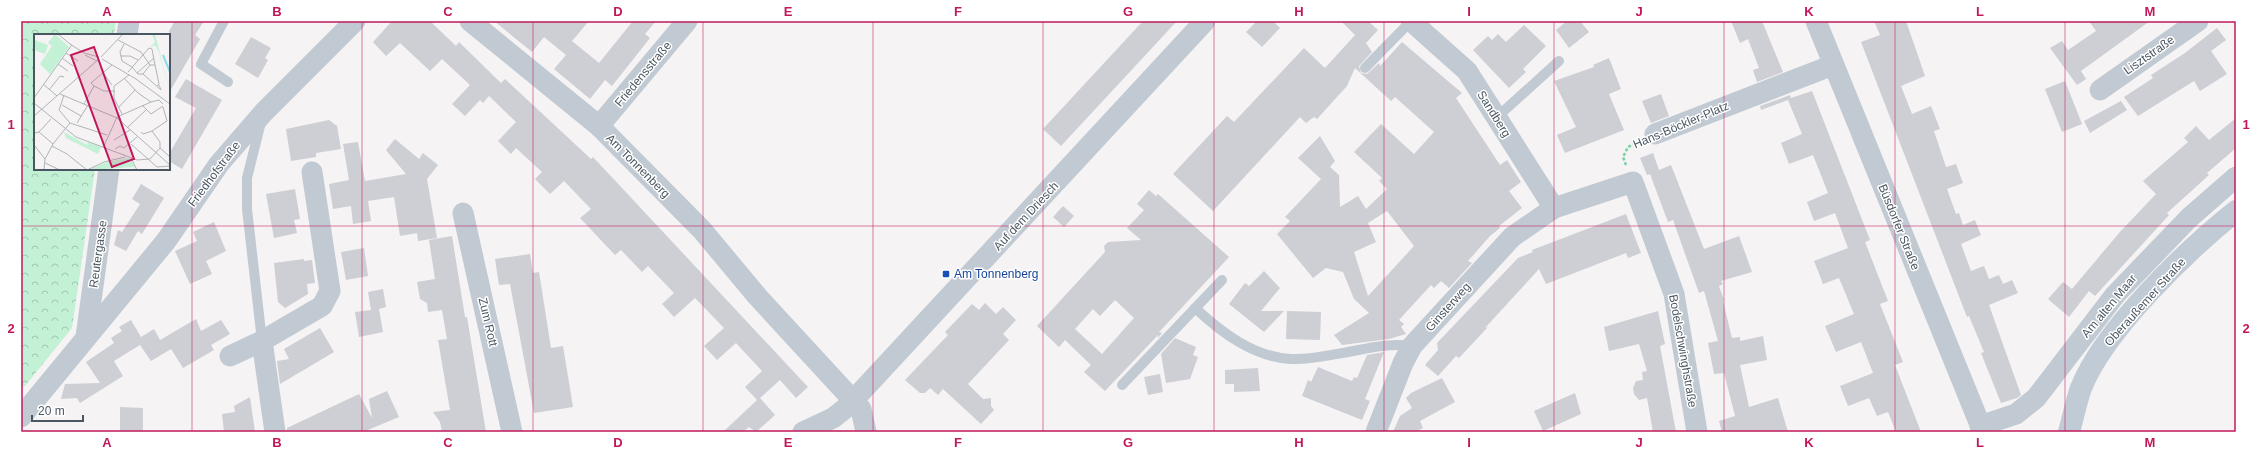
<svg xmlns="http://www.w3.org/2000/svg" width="2257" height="453" font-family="Helvetica,sans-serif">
  <defs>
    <pattern id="forest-crowns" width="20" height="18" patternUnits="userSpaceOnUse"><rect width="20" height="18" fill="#c3f1d5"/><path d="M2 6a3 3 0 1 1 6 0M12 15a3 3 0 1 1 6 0" fill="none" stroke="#a0c6b0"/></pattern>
  </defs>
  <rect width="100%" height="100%" fill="#f5f3f3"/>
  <path fill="url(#forest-crowns)" d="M21 21H116L114 35H35V169H95L72 328 25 386H21Z"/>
  <g fill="#cdcfd5" fill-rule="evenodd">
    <path d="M175 21H204L195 35 200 39 169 93V31Z"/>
    <path d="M392 21H430L456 46 459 42 501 83 505 79 591 159 593 157 808 387 796 398 780 380 760 398 775 415 756 432 749 427 743 432H723L757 400 745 387 762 371 736 343 717 360 704 346 724 328 695 298 674 317 662 304 674 293 648 266 642 272 621 250 615 255 580 218 591 209 564 181 550 194 535 179 542 172 516 148 511 154 498 141 516 122 489 96 483 103 480 100 465 116 452 104 470 85 442 59 430 71 400 43 386 56 373 42Z"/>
    <path d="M494 21H589L572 41 599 63 633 21H656L645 34 650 38 612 86 605 80 590 99 554 69 566 55 544 37 532 52Z"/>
    <path d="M1143 21H1177L1061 146 1043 129Z"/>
    <path d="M1257 21H1273L1280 28 1262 47 1246 32Z"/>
    <path d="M1341 21H1368L1378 30 1366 43 1372 52 1359 66 1361 73 1367 74 1379 63 1380 66 1402 42 1462 93 1456 98 1500 165 1507 160 1521 182 1509 191 1522 208 1499 226 1500 228 1490 236 1468 261 1472 263 1449 288 1441 281 1434 288 1431 285 1399 320 1404 324 1401 327 1406 334 1389 339 1342 345 1334 335 1369 313 1354 299 1343 272 1326 268 1313 278 1277 234 1290 221 1285 217 1321 179 1298 158 1320 136 1335 161 1330 167 1339 175 1340 207 1358 196 1366 209 1387 189 1379 181 1382 178 1354 152 1381 124 1414 154 1434 132 1395 97 1391 101 1355 68 1347 86 1317 119 1314 117 1306 123 1300 117 1213 211 1173 174 1227 116 1234 122 1304 48 1325 68 1355 35ZM1387 211 1414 246 1368 296 1354 252 1376 242 1368 223Z"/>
    <path d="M1567 21H1580L1589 32 1569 48 1556 30Z"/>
    <path d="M1731 21H1762L1783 72 1757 82 1753 70 1759 68 1748 39 1740 43Z"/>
    <path d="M1874 21H1906L1925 76 1901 86 1912 114 1931 106 1940 129 1934 131 1946 167 1956 164 1963 183 1947 189 1956 214 1959 213 1963 225 1975 220 1981 235 1961 244 1971 271 1984 266 1989 279 1999 275 2003 284 2012 280 2018 293 1989 305 2021 395 2017 398 2001 403 1981 353 1984 352 1969 316 1967 317 1861 42 1880 35Z"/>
    <path d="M2089 21H2150L2081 71 2086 79 2077 85 2050 48 2062 41 2068 50 2096 31Z"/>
    <path d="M1524 25 1546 46 1523 69 1526 72 1509 88 1473 50 1488 36 1492 40 1498 34 1506 42Z"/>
    <path d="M2217 28 2226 40 2211 51 2227 74 2200 91 2194 81 2138 116 2124 97 2153 78 2151 75 2185 53Z"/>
    <path d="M251 37 271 48 265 58 268 60 258 78 235 64Z"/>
    <path d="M1609 58 1621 89 1609 94 1624 130 1565 153 1557 135 1576 127 1554 81 1594 67 1593 65Z"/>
    <path d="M186 79 222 100 182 169 169 161V154L196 108 175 97Z"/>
    <path d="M2065 81 2082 124 2062 132 2045 89Z"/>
    <path d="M1812 91 1870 240 1865 242 1888 301 1880 304 1903 362 1895 365 1921 432H1896L1888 412 1877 416 1869 398 1848 406 1840 386 1873 373 1861 342 1836 352 1825 326 1854 314 1839 278 1823 284 1814 261 1848 248 1835 213 1814 221 1807 202 1828 193 1813 155 1789 164 1781 143 1802 134 1788 100 1761 110 1760 106 1790 95 1791 98Z"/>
    <path d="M1661 94 1669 116 1651 123 1642 101Z"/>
    <path d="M2121 101 2127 110 2090 133 2084 121Z"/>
    <path d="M2236 118V148L2207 173 2209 175 2167 213 2169 215 2095 296 2089 291 2069 317 2048 299 2063 282 2072 289 2119 233 2156 194 2143 181 2188 142 2184 138 2196 126 2209 140Z"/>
    <path d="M329 120 337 126 341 149 316 153V157L291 161 286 129Z"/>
    <path d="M395 139 419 159 423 153 438 165 427 179 437 238 418 241 417 233 400 236 394 197 368 201 371 221 353 224 351 206 333 209 329 184 349 180 343 144 358 142 365 181 406 174 386 150Z"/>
    <path d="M1653 153 1659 170 1671 165 1704 249 1739 236 1752 272 1721 281 1723 284 1719 286 1724 300 1723 301 1732 338 1740 337V341L1763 336 1767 360 1740 365 1749 407 1778 398 1788 432H1722L1719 421 1735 416 1724 373 1714 374 1708 343 1718 341 1704 291 1699 293 1673 220 1668 222 1650 174 1647 175 1640 158Z"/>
    <path d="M141 184 164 198 142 234 138 231 126 251 114 245 118 230 122 232 140 204 132 199Z"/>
    <path d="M295 189 300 219 294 220 297 233 274 238 266 194Z"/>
    <path d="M1149 190 1156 196 1158 194 1229 257 1159 332 1162 333 1158 338V335L1105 391 1084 372 1091 365 1065 340 1059 347 1037 326 1105 252 1104 246 1108 242 1141 240 1127 228 1144 210 1137 204ZM1115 300 1134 318 1102 354 1075 329 1093 309 1100 316Z"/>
    <path d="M1063 206 1074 216 1064 227 1053 217Z"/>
    <path d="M1626 214 1641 253 1628 258 1626 253 1546 284 1539 269 1485 328 1488 327 1459 358 1456 356 1438 376 1425 365 1438 350 1437 343 1518 258 1533 252 1532 250Z"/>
    <path d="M214 222 226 251 206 261 212 274 190 284 175 251 197 241 193 232Z"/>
    <path d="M452 236 465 317H467L486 432H442L440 422 433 412 450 410 438 340 447 339 442 310 428 312 427 303 420 299 417 282 435 279 429 240Z"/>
    <path d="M364 248 368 276 346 280 341 252Z"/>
    <path d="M530 254 533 273 539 272 551 348 563 346 573 407 534 413 510 284 499 285 495 259Z"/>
    <path d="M304 259V261L312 260 315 283 307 284 308 294 285 308 278 302 274 263Z"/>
    <path d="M1264 271 1280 288 1261 311H1284L1264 332 1229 304 1245 283 1249 286Z"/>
    <path d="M383 289 386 307 379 309 383 332 359 337 355 312 371 310 368 292Z"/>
    <path d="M985 303 996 314 1003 307 1016 320 1003 334 1009 340 968 384 983 399 991 398V406L994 410 981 424 943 389 938 395 930 388 925 393H920L905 380 948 335 945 332 972 304 979 310Z"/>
    <path d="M1287 311 1321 312 1320 340 1286 339Z"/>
    <path d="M1658 311 1665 344 1660 346 1676 432H1653L1647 398 1639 400 1634 394 1633 388 1636 381 1643 380 1642 372 1647 371 1639 344 1609 351 1604 327Z"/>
    <path d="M196 319 201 331 221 320 230 334 211 345 214 350 183 368 171 349 151 361 140 345 114 361 123 376 80 403 77 398 61 399 65 384 100 383 86 362 114 343 111 338 122 331 119 327 131 320 141 337 154 329 160 340Z"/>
    <path d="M320 328 334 352 280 384 277 361 289 359 284 349Z"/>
    <path d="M1175 338 1196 347 1193 355 1198 357 1190 379 1166 383 1161 354Z"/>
    <path d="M1384 352 1365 399 1370 401 1362 420 1302 396 1308 380 1311 382 1318 367 1352 381 1354 377 1357 378 1367 355Z"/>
    <path d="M1258 368 1260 391 1234 392V384H1225V370Z"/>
    <path d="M1160 374 1163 392 1148 395 1144 377Z"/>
    <path d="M1442 378 1455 402 1420 421 1423 428 1415 432H1393L1400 416 1412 408 1406 398 1411 393Z"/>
    <path d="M387 391 399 417 363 432H287V428L359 394 372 418 369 399Z"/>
    <path d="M1575 393 1581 414 1543 431 1534 411Z"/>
    <path d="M250 397 255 432H224L222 414 235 412 234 406Z"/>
    <path d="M120 407 143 408V432H120Z"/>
  </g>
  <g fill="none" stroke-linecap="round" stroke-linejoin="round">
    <path stroke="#7ad0a6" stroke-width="2.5" stroke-dasharray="3 2" stroke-linecap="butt" d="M1626 165 1623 157 1628 147 1638 142"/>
    <g stroke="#c1cad2" stroke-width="10">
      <path d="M224 21 201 64 228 82"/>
      <path d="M1365 68 1411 21"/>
      <path d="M1496 118 1559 61"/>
      <path d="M261 122 247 178V209L262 341"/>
      <path d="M1195 308C1221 332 1253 357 1291 359 1310 360 1330 355 1348 352 1370 348 1390 343 1412 346"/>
      <path d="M1122 385 1222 280"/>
    </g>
    <g stroke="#c1cad2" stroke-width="21">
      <path d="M470 21 599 126 702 230 757 296 861 409 866 432"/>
      <path d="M1411 21 1467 71 1554 208 1633 182 1674 294 1697 432"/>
      <path d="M1816 21 1983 432"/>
      <path d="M127 35 129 21"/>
      <path d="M2100 90 2198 21"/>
      <path d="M599 126 687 21"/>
      <path d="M1655 134 1833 65"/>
      <path d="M463 213 512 432"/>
      <path d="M86 337 109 169"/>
      <path d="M230 356 262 341"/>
      <path d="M21 417 166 241 219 164 264 112 355 21"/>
      <path d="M1980 426 2016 414 2036 398 2115 295 2189 218 2236 177"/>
      <path d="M275 432 262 341 322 306 330 291 312 172"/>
      <path d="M803 432 833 418 847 407 1205 21"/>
      <path d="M1376 432 1403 363 1412 346 1512 237 1554 208"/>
    </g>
    <path stroke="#c1cbd6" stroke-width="22" d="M2069 432C2073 418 2076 402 2081 388 2104 330 2187 250 2236 211"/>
  </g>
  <path fill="none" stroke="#c2185b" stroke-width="1" stroke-opacity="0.55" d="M192 21V432M362 21V432M533 21V432M703 21V432M873 21V432M1043 21V432M1214 21V432M1384 21V432M1554 21V432M1724 21V432M1895 21V432M2065 21V432M21 226H2236"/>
  <rect fill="#1a4fb4" stroke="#fff" stroke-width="1.5" x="942" y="270" width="8" height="8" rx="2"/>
  <g text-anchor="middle" stroke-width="3" stroke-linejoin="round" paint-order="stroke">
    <g font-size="12" fill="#4a5661" stroke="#fff">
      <text transform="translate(2149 55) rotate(-35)" y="4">Lisztstraße</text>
      <text transform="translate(643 74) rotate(-50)" y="4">Friedensstraße</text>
      <text transform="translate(1494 114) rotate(58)" y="4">Sandberg</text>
      <text transform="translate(1681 125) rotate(-23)" y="4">Hans-Böckler-Platz</text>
      <text transform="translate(638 166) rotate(45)" y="4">Am Tonnenberg</text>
      <text transform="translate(214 174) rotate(-53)" y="4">Friedhofstraße</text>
      <text transform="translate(1026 216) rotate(-47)" y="4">Auf dem Driesch</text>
      <text transform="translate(1899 227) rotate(68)" y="4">Büsdorfer Straße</text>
      <text transform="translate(98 254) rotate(-82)" y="4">Reutergasse</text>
      <text transform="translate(2145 302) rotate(-48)" y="4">Oberaußemer Straße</text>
      <text transform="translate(2109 306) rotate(-50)" y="4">Am alten Maar</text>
      <text transform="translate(1448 307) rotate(-48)" y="4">Ginsterweg</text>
      <text transform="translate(488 322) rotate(77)" y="4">Zum Rott</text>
      <text transform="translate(1683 351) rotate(80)" y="4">Bodelschwinghstraße</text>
    </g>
    <g font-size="12" fill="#164399" stroke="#fff" text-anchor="start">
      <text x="954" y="278">Am Tonnenberg</text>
    </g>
  </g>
  <g transform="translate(34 34)">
    <rect width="136" height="136" fill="#f5f3f3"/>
    <path d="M21 0 35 13 16 40 6 30 18 12 14 9ZM1 6 14 11 11 20 0 16Z" fill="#c3f1d5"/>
    <path d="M118 0H121L136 58 125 18 121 11 115 14 121 8ZM93 124 97 125 102 136 100 133 54 136 73 128Z" fill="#c3f1d5"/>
    <path d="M30 98 53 111 54 108 67 113 64 120 32 104Z" fill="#c3f1d5"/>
    <path fill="none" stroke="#90daee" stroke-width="2" d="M129 21 136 38"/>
    <path fill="none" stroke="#b1b4b9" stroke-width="1" d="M24 0 36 10M84 6 107 18 116 31M90 10 86 18 88 27 98 33M39 12 36 10 50 19 65 23M32 19 44 27M51 21 63 27M87 22H96L104 26M67 23 89 0M28 24 39 32M68 25 102 45 136 70M24 30 34 37M98 33 104 40H109M94 38 115 14 118 15 121 31M103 39 120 24M70 40 78 51M90 44 104 59 117 68M9 50 23 62M60 52 70 57H81M123 52 125 50 121 31H116L109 40 127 56 125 51M15 56 26 42 30 43M26 60 83 84 136 131M30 61 25 76 36 89M0 64 37 12M0 69 42 103 103 126 116 125 126 114V108L118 97M50 70 60 52 57 49 78 31M28 71 47 82M108 71 117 80 129 72M85 73 101 56M88 80 80 64V52L95 41M0 82 65 25M36 89 73 101M43 89 54 71M93 94 112 76M5 98 19 110M107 98 109 100 118 97 133 87 129 73M1 99 5 98 17 85M80 106 96 96M97 110 123 133 136 132M0 111 11 125 10 136M18 112 33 120 53 136M69 114 83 83 117 68 125 66 129 70M126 114 136 123M81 115 86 112 90 114 103 103M97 124 103 136M11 125 19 110 36 89M11 129 26 136M53 136 70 128 91 123"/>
    <path fill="#c2185b" fill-opacity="0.15" stroke="#c2185b" stroke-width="2" d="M60 13 100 125 78 133 37 21Z"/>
    <rect width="136" height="136" fill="none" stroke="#4a5661" stroke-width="2"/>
  </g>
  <rect width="2257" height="453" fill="none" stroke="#ffffff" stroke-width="44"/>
  <path d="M32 415v6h51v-6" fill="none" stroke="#4a5661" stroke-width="2"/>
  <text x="38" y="415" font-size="12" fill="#4a5661" stroke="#ffffff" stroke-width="3" paint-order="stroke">20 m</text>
  <rect x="22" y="22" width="2213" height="409" fill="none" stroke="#c2185b" stroke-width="1.5"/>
  <g font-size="13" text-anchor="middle" font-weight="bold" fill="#c2185b">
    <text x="107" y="16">A</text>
    <text x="277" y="16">B</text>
    <text x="448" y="16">C</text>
    <text x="618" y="16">D</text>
    <text x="788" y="16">E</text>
    <text x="958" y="16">F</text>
    <text x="1128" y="16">G</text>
    <text x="1299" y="16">H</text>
    <text x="1469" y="16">I</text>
    <text x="1639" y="16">J</text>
    <text x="1809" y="16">K</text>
    <text x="1980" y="16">L</text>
    <text x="2150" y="16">M</text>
    <text x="11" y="129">1</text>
    <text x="2246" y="129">1</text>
    <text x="11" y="333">2</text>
    <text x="2246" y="333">2</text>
    <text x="107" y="447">A</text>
    <text x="277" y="447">B</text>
    <text x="448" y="447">C</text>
    <text x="618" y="447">D</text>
    <text x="788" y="447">E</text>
    <text x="958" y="447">F</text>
    <text x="1128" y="447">G</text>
    <text x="1299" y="447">H</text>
    <text x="1469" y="447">I</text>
    <text x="1639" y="447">J</text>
    <text x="1809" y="447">K</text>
    <text x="1980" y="447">L</text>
    <text x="2150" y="447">M</text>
  </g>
</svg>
